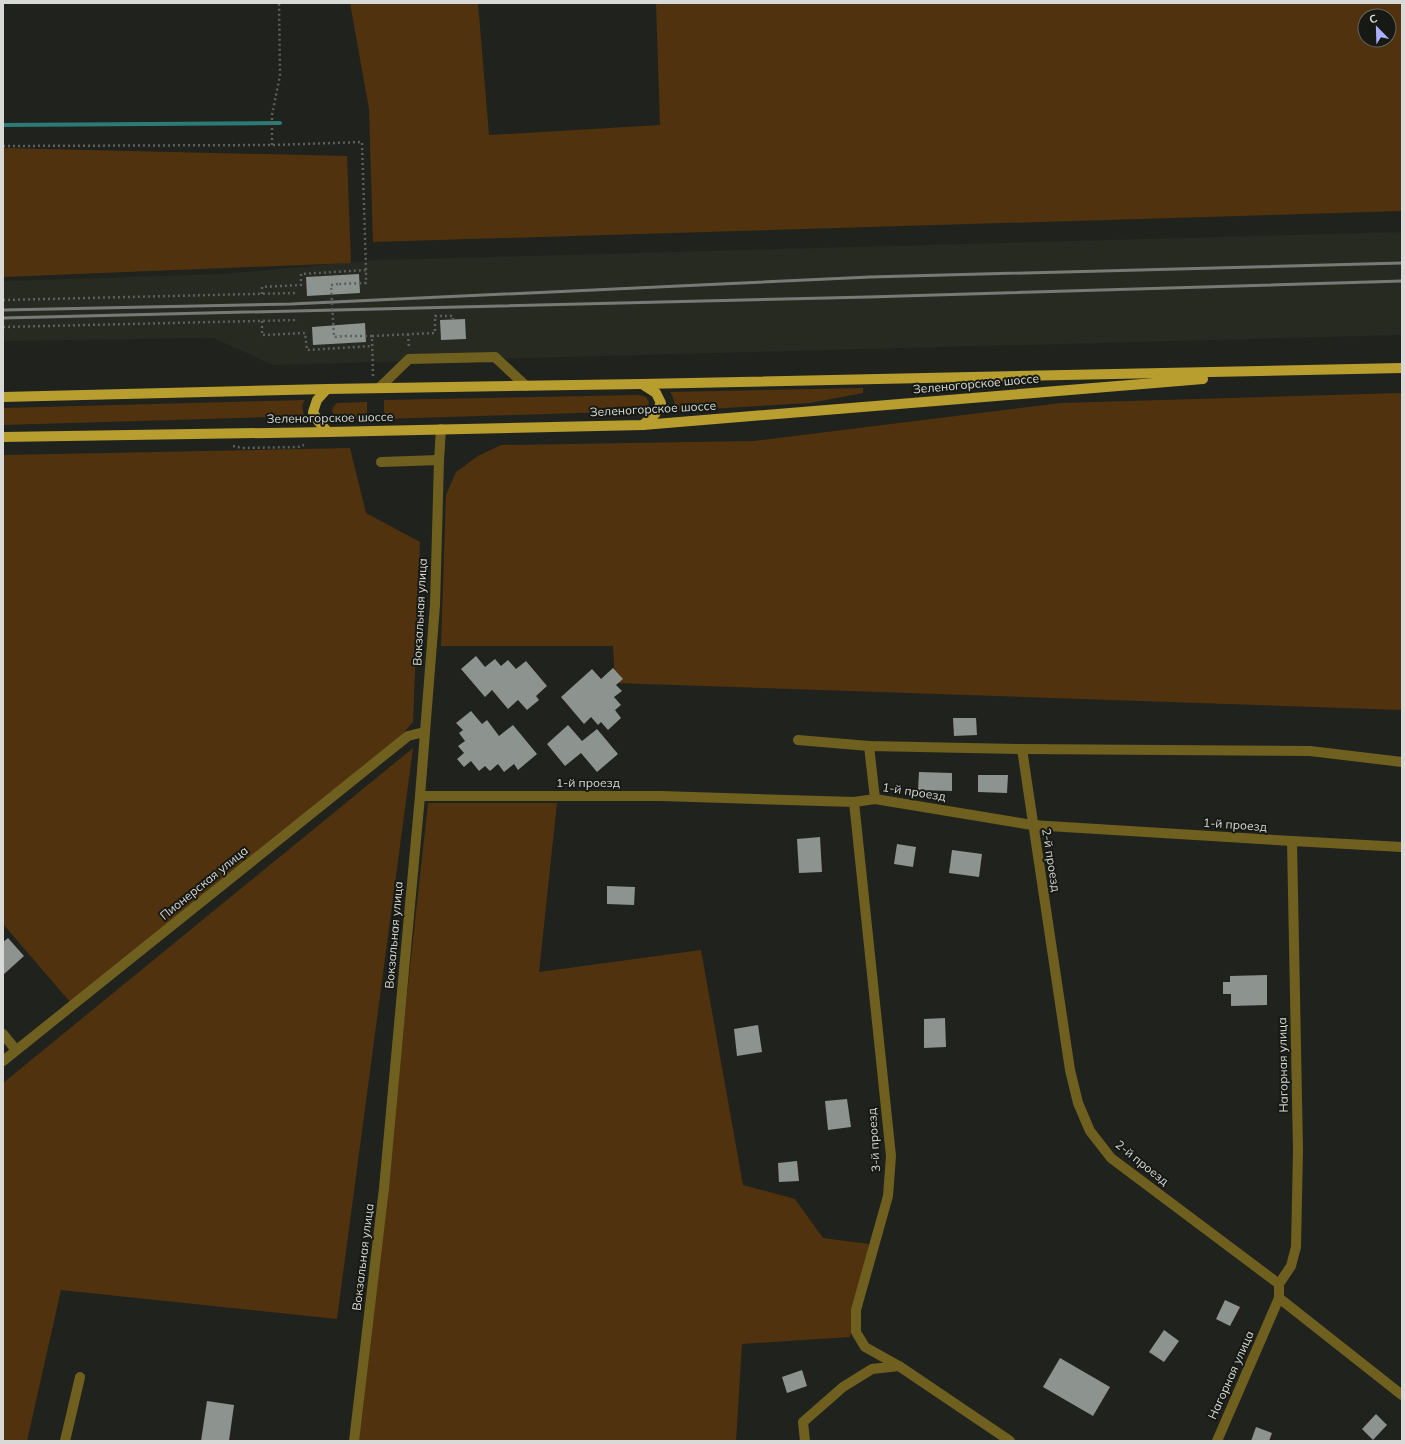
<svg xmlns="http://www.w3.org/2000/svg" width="1405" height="1444" font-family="Mulish,sans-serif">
  <rect width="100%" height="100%" fill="#20221e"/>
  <path fill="#262a20" d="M1402 232V335L529 358 273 365 213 338 3 341V281L221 274 380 260Z"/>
  <g fill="#51320e" fill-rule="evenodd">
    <path d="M350 3H478L489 135 660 125 656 3H1402V211L373 242 369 109ZM1365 16H1389V40H1365Z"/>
    <path d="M3 148 347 156 351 263 3 277Z"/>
    <path d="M863 388V393L810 403 672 411C675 403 675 400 670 392Z"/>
    <path d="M1402 393V710L615 683 613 646H441L446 495 456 472 478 456 501 445 753 441 1061 403Z"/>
    <path d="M640 395 646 397 649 402 648 408 642 411 384 419V400Z"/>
    <path d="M305 400 302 405 304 416 3 425V408Z"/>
    <path d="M367 402V418L339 420 332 412 333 407 337 403Z"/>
    <path d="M350 448 366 513 420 542 413 722 398 739 70 1002 3 924V455Z"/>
    <path d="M413 748 337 1319 61 1290 27 1441H3V1083Z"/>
    <path d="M428 803H557L539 972 701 950 743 1185 795 1199 823 1238 869 1244 850 1337 742 1344 736 1441H358Z"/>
  </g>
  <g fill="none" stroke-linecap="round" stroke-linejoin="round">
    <path stroke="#2c7c76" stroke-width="4" d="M3 125 280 123"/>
  </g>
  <g fill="#8d938f">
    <path d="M359 274 360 293 307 296 306 277Z"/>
    <path d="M465 319 466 339 441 340 440 320Z"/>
    <path d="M365 323 366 342 313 345 312 327Z"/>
    <path d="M476 656 485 667 495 659 501 666 508 660 516 669 526 661 547 686 536 696 539 700 527 710 518 700 508 709 492 690 485 697 461 669Z"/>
    <path d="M613 668 623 679 616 685 622 691 614 697 621 705 615 710 621 718 608 730 601 722 598 725 591 717 584 724 561 697 592 669 601 679Z"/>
    <path d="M471 711 482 724 487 720 499 736 513 725 537 754 518 770 514 764 504 772 498 764 490 771 485 766 479 771 471 761 464 767 457 759 464 753 458 746 465 741 459 733 463 730 456 723Z"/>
    <path d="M953 718H976L977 735 954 736Z"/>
    <path d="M568 725 582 741 597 729 618 754 597 772 581 753 565 766 547 744Z"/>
    <path d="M919 772 952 773V791L918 790Z"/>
    <path d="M978 775H1008L1007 793 978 792Z"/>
    <path d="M820 837 822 872 799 873 797 839Z"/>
    <path d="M897 844 916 847 913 867 894 864Z"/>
    <path d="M952 850 982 854 979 877 949 873Z"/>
    <path d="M607 886 635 887 634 905 607 904Z"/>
    <path d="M8 938 24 956 3 975V942Z"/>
    <path d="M1267 975V1005L1231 1006V994H1223V982H1230V976Z"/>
    <path d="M945 1018 946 1047 924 1048V1019Z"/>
    <path d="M758 1025 762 1052 737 1056 734 1029Z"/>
    <path d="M847 1099 851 1127 828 1130 825 1101Z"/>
    <path d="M797 1161 799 1181 779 1182 778 1163Z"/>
    <path d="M1225 1300 1240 1307 1230 1326 1216 1319Z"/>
    <path d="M1164 1330 1179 1341 1164 1362 1149 1352Z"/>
    <path d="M1060 1358 1110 1387 1093 1416 1043 1387Z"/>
    <path d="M802 1370 807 1386 787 1393 782 1377Z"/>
    <path d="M207 1401 234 1405 229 1441H201Z"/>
    <path d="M1376 1414 1387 1425 1373 1440 1362 1429Z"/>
    <path d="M1256 1427 1272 1433 1269 1441H1251Z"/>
  </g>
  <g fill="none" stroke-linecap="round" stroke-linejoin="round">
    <g stroke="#5e5f5c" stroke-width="2.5" stroke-dasharray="2 3" stroke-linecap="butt">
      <path d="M272 145V115L280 75 279 3"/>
      <path d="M3 146 272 145 362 142 366 270"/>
      <path d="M262 294V287L301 285V274L366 270V283L338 284"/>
      <path d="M3 300 295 293"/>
      <path d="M262 321V335L305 333 307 350 372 346"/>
      <path d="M3 327 298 320"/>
      <path d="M408 334 409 349"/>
      <path d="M345 336H372L373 378"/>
      <path d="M372 336 435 333V316H453V320"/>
      <path d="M233 446 242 448 298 447 304 445"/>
    </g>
    <g stroke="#6f601f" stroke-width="10">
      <path d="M379 388 409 359 495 357 526 386"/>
      <path d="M381 462 439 460"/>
      <path d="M798 740 869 746 1022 749 1310 751 1402 762"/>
      <path d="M869 746 875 799"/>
      <path d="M1022 749 1070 1070 1078 1103 1090 1131 1111 1158 1279 1284V1298L1402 1395"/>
      <path d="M420 796H661L854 802 875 799 1032 825 1292 841 1402 847"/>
      <path d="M854 802 891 1156 888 1196 856 1310V1332L865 1347 899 1366 1010 1441"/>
      <path d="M3 1034 16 1050"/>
      <path d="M3 1061 408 736 424 732"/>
      <path d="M1279 1284 1291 1266 1296 1247 1298 1150 1292 841"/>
      <path d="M65 1441 80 1377"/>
      <path d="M354 1441 384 1188 420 796 435 605 439 460 441 429"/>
      <path d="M805 1441 803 1422 843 1387 872 1369 899 1366"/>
      <path d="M1217 1441 1279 1298"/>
    </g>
    <g stroke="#b89e2f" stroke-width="10">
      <path d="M642 384 656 393 661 403 655 414 643 425"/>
      <path d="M327 389 317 400 313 412 318 421 328 432"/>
      <path d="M3 397 327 389 641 384 1402 368"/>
      <path d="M3 437 328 432 643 425 1203 379"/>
    </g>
    <g stroke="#797a77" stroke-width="3">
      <path d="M3 310 291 304 870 277 1402 263"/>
      <path d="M3 318 869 297 1402 281"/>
    </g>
    <path stroke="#5e5f5c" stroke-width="2.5" stroke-dasharray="2 3" stroke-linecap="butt" d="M338 284 331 285 334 337 345 336"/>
  </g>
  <g text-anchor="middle" stroke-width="4" stroke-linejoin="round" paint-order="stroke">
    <g font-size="12" fill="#d9dad7" stroke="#171914">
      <text transform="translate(976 384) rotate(-5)" y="4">Зеленогорское шоссе</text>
      <text transform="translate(653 409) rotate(-3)" y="4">Зеленогорское шоссе</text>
      <text transform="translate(330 418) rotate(-1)" y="4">Зеленогорское шоссе</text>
      <text transform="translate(420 612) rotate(-87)" y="4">Вокзальная улица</text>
      <text x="588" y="787">1-й проезд</text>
      <text transform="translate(914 792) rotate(9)" y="4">1-й проезд</text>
      <text transform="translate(1235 825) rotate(4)" y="4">1-й проезд</text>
      <text transform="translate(1051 860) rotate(81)" y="4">2-й проезд</text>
      <text transform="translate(204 883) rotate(-39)" y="4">Пионерская улица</text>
      <text transform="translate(394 935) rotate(-85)" y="4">Вокзальная улица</text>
      <text transform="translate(1283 1065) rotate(-91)" y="4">Нагорная улица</text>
      <text transform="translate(874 1140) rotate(-94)" y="4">3-й проезд</text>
      <text transform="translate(1142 1163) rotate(39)" y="4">2-й проезд</text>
      <text transform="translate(363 1257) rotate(-83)" y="4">Вокзальная улица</text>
      <text transform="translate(1231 1375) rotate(-66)" y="4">Нагорная улица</text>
    </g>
  </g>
  <rect width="1405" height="1444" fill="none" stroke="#d9dad7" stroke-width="8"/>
  <g transform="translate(1377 28) rotate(337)"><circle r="19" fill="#171914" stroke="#656662"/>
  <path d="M0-3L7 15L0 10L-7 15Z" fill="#a9b0fc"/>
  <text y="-6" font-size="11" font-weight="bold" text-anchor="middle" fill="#d9dad7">С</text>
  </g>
</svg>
